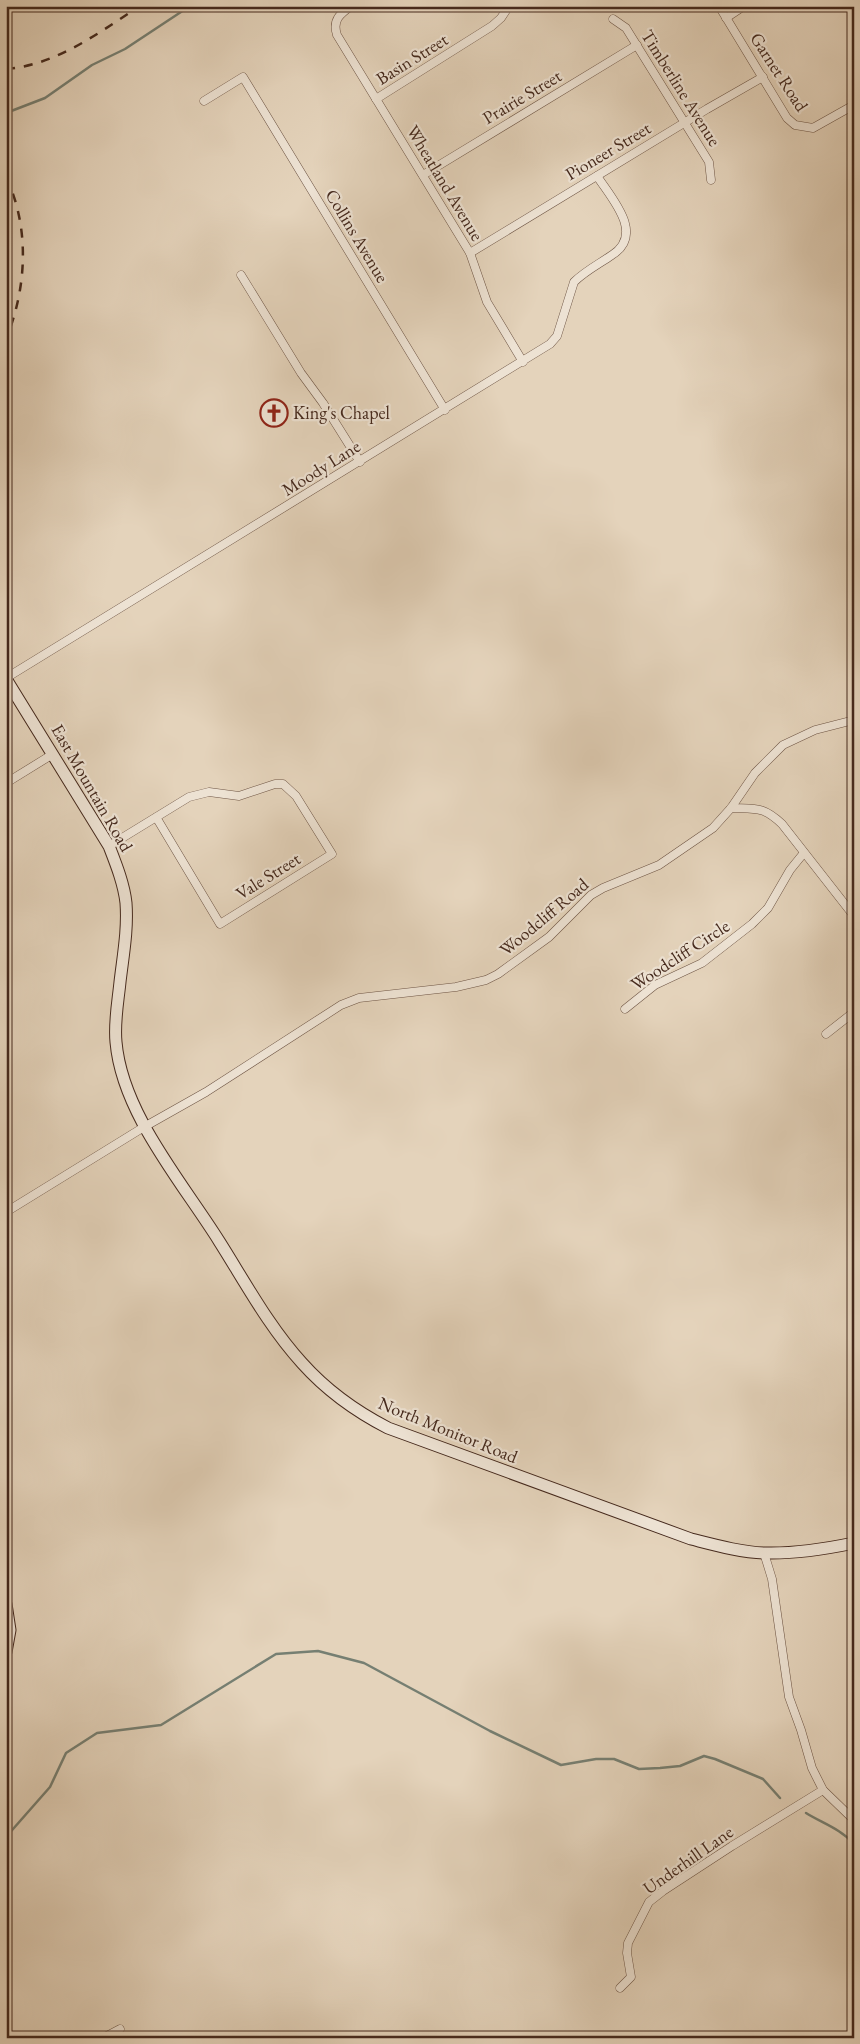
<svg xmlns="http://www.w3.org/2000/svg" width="860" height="2044" font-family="'EB Garamond',serif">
  <rect width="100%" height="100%" fill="#e4d3bb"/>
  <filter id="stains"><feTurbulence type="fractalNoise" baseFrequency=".004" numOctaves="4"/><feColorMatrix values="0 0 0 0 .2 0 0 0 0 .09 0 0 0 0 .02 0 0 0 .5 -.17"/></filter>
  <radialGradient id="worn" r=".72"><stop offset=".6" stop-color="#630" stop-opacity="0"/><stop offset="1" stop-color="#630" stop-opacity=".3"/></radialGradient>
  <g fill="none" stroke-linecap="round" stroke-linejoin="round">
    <g stroke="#767f72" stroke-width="2.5">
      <path d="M6 113 45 98 92 65 125 49 190 6"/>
      <path d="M806 1813C822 1823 841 1829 854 1844"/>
      <path d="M6 1837 50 1787 66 1753 97 1733 161 1725 276 1654 318 1651 364 1663 490 1731 561 1765 596 1759H614L639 1769 660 1768 680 1766 704 1756 715 1759 763 1779 780 1798"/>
    </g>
    <g stroke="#6d5444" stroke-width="9">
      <g id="street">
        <path d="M351 6C340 14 332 20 337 35L470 253 487 302 523 362"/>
        <path d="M719 6 787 118 795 125 813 128 854 105"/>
        <path d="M726 18 744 6"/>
        <path d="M613 19 626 28 709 162 711 180"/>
        <path d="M376 99 492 26 501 18 509 6"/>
        <path d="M204 101 243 77 445 410"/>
        <path d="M423 175 637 45"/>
        <path d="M470 253 707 109 763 77"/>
        <path d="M241 275 301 373 323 403 360 462"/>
        <path d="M6 678 550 344 557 336 574 282C585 271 599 264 612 255 645 234 612 199 597 176"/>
        <path d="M6 783 53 754"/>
        <path d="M731 808C756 809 763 806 782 824L854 916"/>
        <path d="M109 846 189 797 209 792 239 796 275 784H283L296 796 332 854 220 924 156 817"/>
        <path d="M625 1009 655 985 702 963 752 924 768 908 790 870 803 854"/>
        <path d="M826 1034 854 1012"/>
        <path d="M6 1212 144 1127 206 1092 341 1005 359 998 456 987 486 980 498 974 549 937 591 895 603 888 659 865 713 828 731 808 755 773 783 745 815 730 854 720"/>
        <path d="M764 1553 772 1579 789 1697 801 1730 812 1768 823 1790 854 1820"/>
        <path d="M620 1988 631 1977 627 1953 628 1943 649 1902 663 1891 732 1846 823 1790"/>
        <path d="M103 2038 120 2029"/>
      </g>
    </g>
    <g stroke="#45291d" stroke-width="13">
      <g id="secondary">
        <path d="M6 679 109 846C116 864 124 884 126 903 128 930 123 956 120 982 118 1002 114 1022 116 1042 122 1113 182 1182 219 1241 245 1282 269 1327 302 1363 327 1391 355 1411 388 1428L691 1539C715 1545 740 1552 764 1553 794 1554 825 1549 854 1543"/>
        <path d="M6 1604 10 1630 6 1652"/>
      </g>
    </g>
    <use href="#street" stroke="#ede2d3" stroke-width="8"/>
    <use href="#secondary" stroke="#ede2d3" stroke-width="11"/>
    <g stroke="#45291d" stroke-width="2.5" stroke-dasharray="9 9" stroke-linecap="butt">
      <path d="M6 69C57 65 98 33 140 6"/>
      <path d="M6 177C30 227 27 288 6 339"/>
    </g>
  </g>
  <defs>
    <g id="church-ring" transform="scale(1.4375)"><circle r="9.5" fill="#ede2d3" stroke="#8f2418" stroke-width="1.5"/><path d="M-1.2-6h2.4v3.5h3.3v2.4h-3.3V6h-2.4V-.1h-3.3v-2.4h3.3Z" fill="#8f2418"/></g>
  </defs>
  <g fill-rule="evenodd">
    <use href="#church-ring" x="274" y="413"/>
  </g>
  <g text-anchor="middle" stroke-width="4.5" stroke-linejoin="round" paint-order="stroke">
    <g font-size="18" fill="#45291d" stroke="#ede2d3">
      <text transform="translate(412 59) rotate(-32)" y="6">Basin Street</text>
      <text transform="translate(779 72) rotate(57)" y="6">Garnet Road</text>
      <text transform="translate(681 88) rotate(58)" y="6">Timberline Avenue</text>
      <text transform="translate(522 97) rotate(-31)" y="6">Prairie Street</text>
      <text transform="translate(608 151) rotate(-31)" y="6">Pioneer Street</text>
      <text transform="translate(445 183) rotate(59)" y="6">Wheatland Avenue</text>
      <text transform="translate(357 236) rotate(59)" y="6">Collins Avenue</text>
      <text transform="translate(321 468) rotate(-32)" y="6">Moody Lane</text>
      <text transform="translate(92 788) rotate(60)" y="6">East Mountain Road</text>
      <text transform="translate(268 876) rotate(-32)" y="6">Vale Street</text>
      <text transform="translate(544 917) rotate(-40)" y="6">Woodcliff Road</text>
      <text transform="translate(680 955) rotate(-33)" y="6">Woodcliff Circle</text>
      <text transform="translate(448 1430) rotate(22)" y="6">North Monitor Road</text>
      <text transform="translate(688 1860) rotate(-35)" y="6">Underhill Lane</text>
    </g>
    <g font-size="18" fill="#45291d" stroke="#ede2d3" text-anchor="start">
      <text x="293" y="419">King's Chapel</text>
    </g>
  </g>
  <rect width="860" height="2044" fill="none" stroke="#e4d3bb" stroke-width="25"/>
  <rect x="8" y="8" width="845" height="2029" fill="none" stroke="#45291d" stroke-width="2.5"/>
  <rect x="12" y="12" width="835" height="2019" fill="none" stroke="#45291d"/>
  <rect width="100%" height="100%" filter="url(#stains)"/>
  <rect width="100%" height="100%" fill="url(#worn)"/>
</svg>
